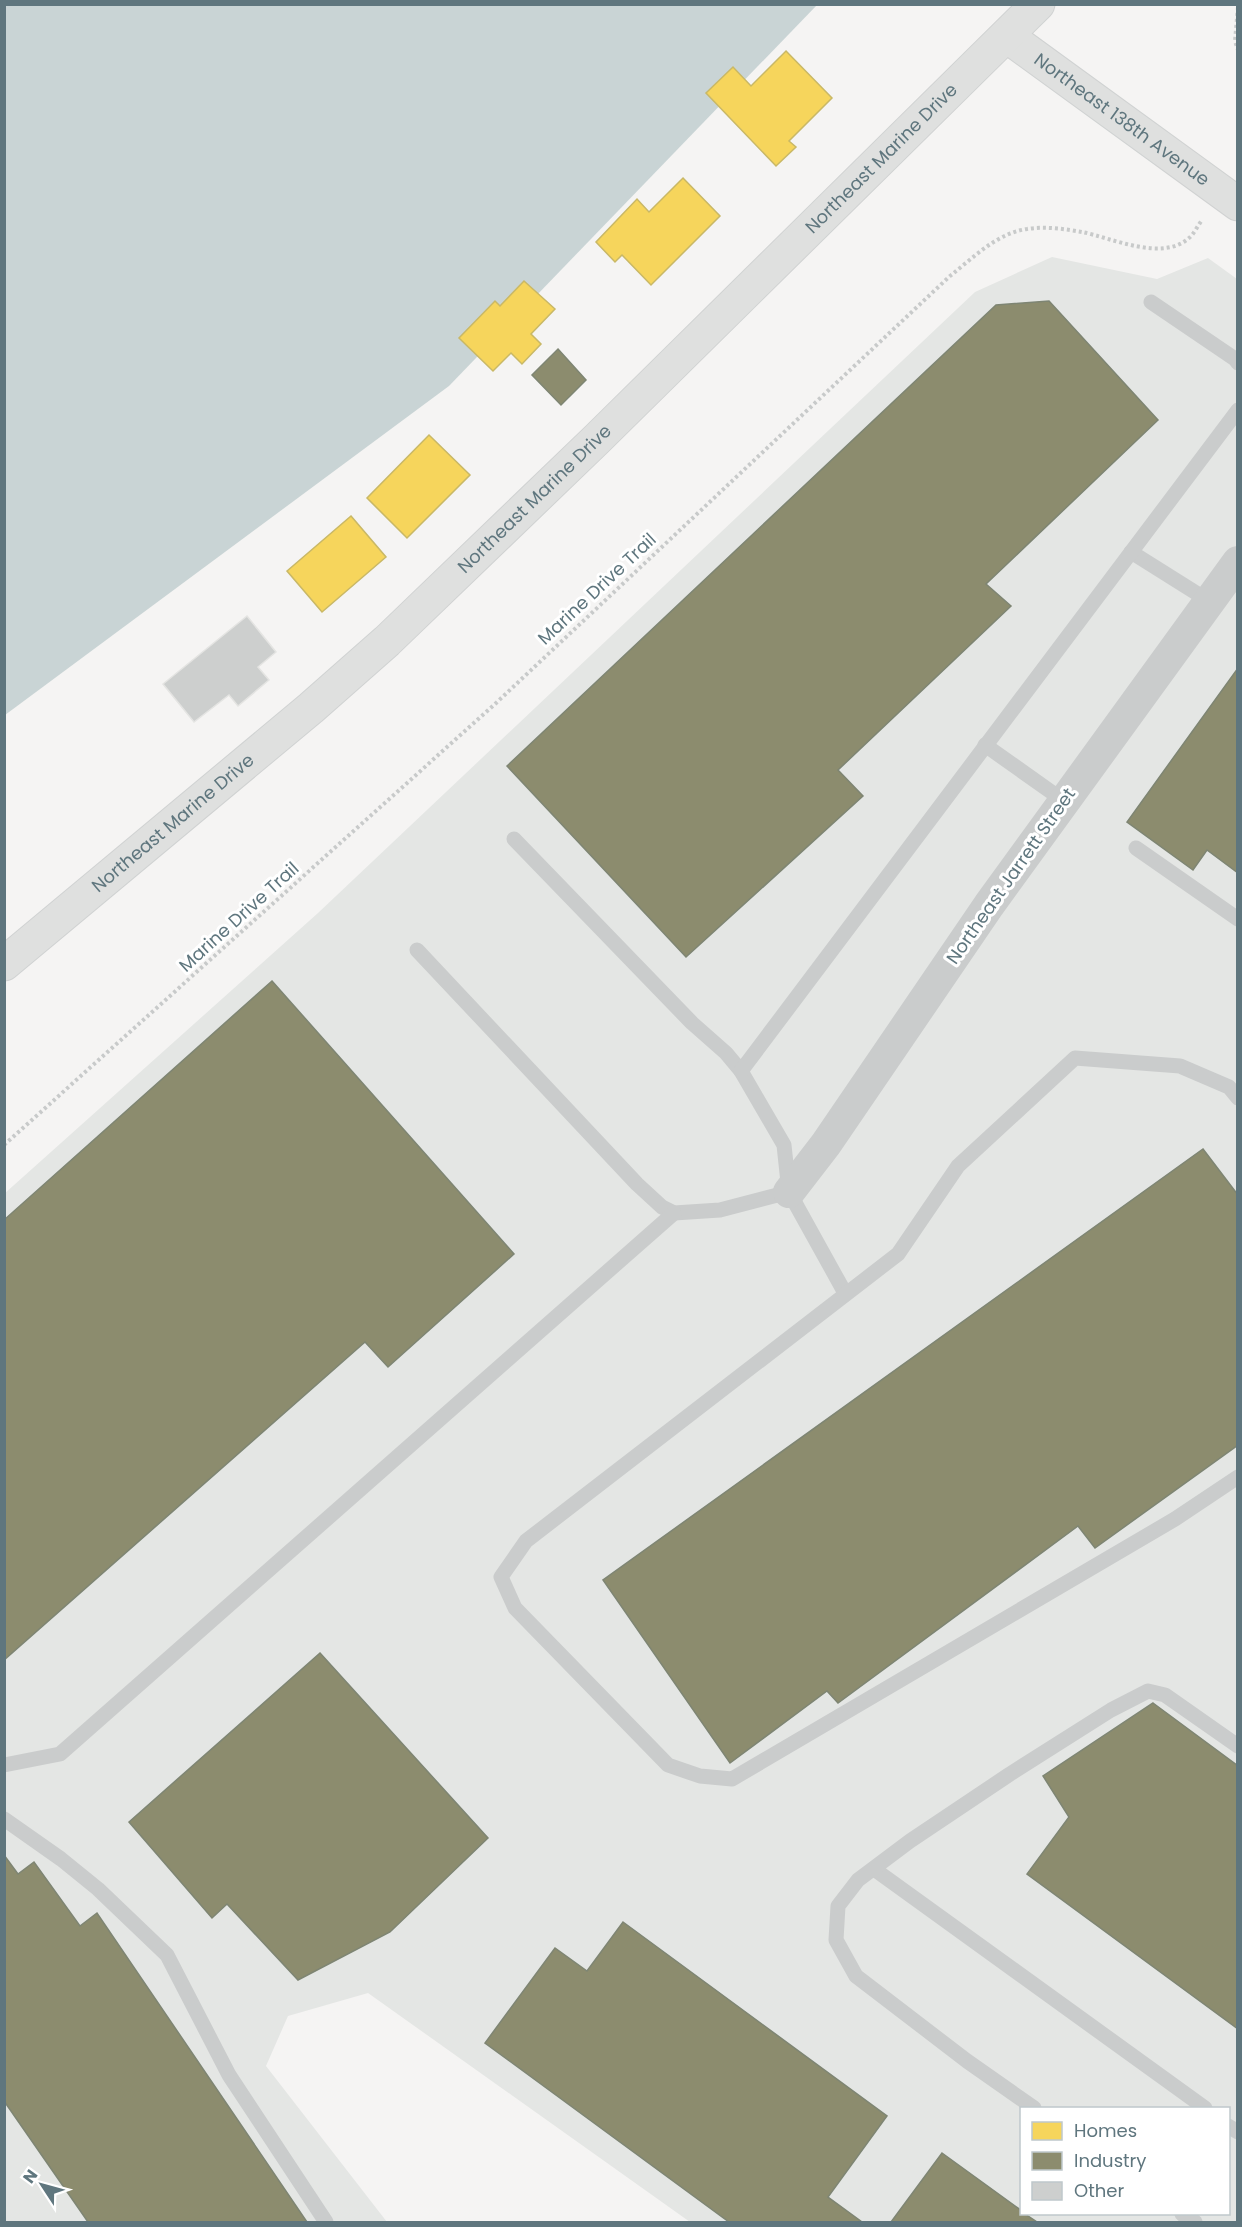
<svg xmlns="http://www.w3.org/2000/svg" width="1242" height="2227" font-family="Poppins,sans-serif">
  <rect width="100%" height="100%" fill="#f5f4f3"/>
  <path fill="#e4e6e4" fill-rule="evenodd" d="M1052 257 1157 279 1208 258 1237 279V2222H690L368 1993 288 2016 266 2066 387 2222H5L4 1194 318 913 975 292ZM1022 2108H1228V2214H1022Z"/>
  <path fill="#c9d4d5" d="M5 5H817L449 386 5 715Z"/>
  <g fill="#f6d55c" stroke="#c9b866" stroke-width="1.5">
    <path d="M786 51 832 98 789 141 796 147 776 166 706 93 733 67 751 86Z"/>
    <path d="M683 178 720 216 651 285 622 255 615 262 596 242 637 199 649 212Z"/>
    <path d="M524 281 555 309 531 334 541 344 522 364 511 353 493 371 459 338 495 301 500 306Z"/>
    <path d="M429 435 470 475 407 538 367 498Z"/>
    <path d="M351 516 386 557 322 612 287 571Z"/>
  </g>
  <g fill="#8c8c6e" stroke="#7e8573" stroke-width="1.5">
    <path d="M1049 301 1158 420 986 584 1011 606 838 770 863 796 686 957 507 766 996 305Z"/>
    <path d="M558 349 586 380 561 405 532 375Z"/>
    <path d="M1238 668V873L1207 850 1193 870 1127 822Z"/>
    <path d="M272 981 514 1254 388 1367 365 1342 4 1660V1220Z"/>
    <path d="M1203 1149 1238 1195V1445L1095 1548 1078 1526 838 1703 827 1691 730 1763 603 1580Z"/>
    <path d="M320 1653 488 1838 390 1932 298 1980 227 1904 212 1918 129 1822Z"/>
    <path d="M1153 1703 1238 1766V2029L1027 1874 1069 1817 1043 1776Z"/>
    <path d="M4 1855 18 1874 34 1862 80 1926 97 1913 307 2222H88L4 2101Z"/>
    <path d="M623 1922 887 2116 828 2197 862 2222H729L485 2043 555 1948 587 1971Z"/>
    <path d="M942 2153 1022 2211V2214H1025L1037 2222H891Z"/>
  </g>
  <path fill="#cdcfce" stroke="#e4e4e2" stroke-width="1.5" d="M247 616 276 652 258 667 269 680 238 706 229 695 194 722 163 684Z"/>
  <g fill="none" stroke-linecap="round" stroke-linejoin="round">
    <g stroke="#d0d2d2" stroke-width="35">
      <g id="secondary">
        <path id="s1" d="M1007 36 1238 204"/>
        <path id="s2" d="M4 964 311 708 387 641 597 439 1038 4"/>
      </g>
    </g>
    <g stroke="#c8caca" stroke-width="4" stroke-dasharray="3 3" stroke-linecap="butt">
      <path d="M1238 7 1235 41 1238 50"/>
      <path d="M4 1145 495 704 950 276C973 258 997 233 1027 229 1045 226 1065 229 1082 232 1112 238 1162 262 1189 238 1194 234 1198 225 1202 220"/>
    </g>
    <g stroke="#cacccc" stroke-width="15">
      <path d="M1151 302 1235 359 1238 363"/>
      <path d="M1131 552 1209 601"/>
      <path d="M985 745 1064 801"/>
      <path d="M514 839 692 1023 726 1053 741 1071 784 1145 789 1192 845 1293"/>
      <path d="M1136 848 1238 919"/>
      <path d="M417 950 637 1184 662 1207 674 1213 720 1210 789 1192"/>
      <path d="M741 1071 1238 410"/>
      <path d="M1238 1098 1229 1087 1180 1066 1075 1058 958 1166 898 1254 526 1541 501 1577 515 1608 668 1765 700 1776 732 1779 1175 1519 1238 1477"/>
      <path d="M4 1765 60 1754 674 1213"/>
      <path d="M4 1819 61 1859 98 1889 167 1955 229 2075 326 2222"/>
      <path d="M874 1869 1205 2108"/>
      <path d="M1034 2108 967 2061 856 1976 836 1940 838 1906 858 1880 910 1841 1010 1774 1111 1710 1148 1691 1165 1695 1238 1746"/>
      <path d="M1228 2126 1238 2132"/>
      <path d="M1182 2214 1195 2222"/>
    </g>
    <path stroke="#cacccc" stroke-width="32" d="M789 1192 826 1144 989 905 1238 562"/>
    <use href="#secondary" stroke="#dfe0df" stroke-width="33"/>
  </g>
  <g text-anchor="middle" stroke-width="6" stroke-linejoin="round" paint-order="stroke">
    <g font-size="18" fill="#5f767e" stroke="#fff">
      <text dy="6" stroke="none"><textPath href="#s1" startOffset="142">Northeast 138th Avenue</textPath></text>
      <text dy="6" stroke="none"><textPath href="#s2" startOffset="1192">Northeast Marine Drive</textPath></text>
      <text dy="6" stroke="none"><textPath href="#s2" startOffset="706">Northeast Marine Drive</textPath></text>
      <text transform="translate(597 589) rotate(-43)" y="6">Marine Drive Trail</text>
      <text dy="6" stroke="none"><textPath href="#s2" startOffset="220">Northeast Marine Drive</textPath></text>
      <text transform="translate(1011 876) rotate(-55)" y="6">Northeast Jarrett Street</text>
      <text transform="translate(239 917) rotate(-42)" y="6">Marine Drive Trail</text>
    </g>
  </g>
  <rect width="1242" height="2227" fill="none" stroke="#5f767e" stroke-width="12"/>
  <rect x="1020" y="2107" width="210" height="108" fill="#ffffff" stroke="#bfc8cb" stroke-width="1.5"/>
  <rect x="1032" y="2122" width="30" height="18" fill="#f6d55c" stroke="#bfc8cb" stroke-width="1.5"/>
  <text x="1074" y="2137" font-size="18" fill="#5f767e">Homes</text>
  <rect x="1032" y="2152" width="30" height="18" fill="#8c8c6e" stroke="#bfc8cb" stroke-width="1.5"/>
  <text x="1074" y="2167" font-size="18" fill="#5f767e">Industry</text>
  <rect x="1032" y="2182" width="30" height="18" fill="#cdcfce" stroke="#bfc8cb" stroke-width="1.5"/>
  <text x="1074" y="2197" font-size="18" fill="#5f767e">Other</text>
  <g transform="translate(42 2185) rotate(306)" stroke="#ffffff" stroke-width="4.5" paint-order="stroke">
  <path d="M0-4.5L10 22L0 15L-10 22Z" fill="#5f767e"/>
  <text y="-9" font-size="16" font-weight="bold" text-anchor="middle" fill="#5f767e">N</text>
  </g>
</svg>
